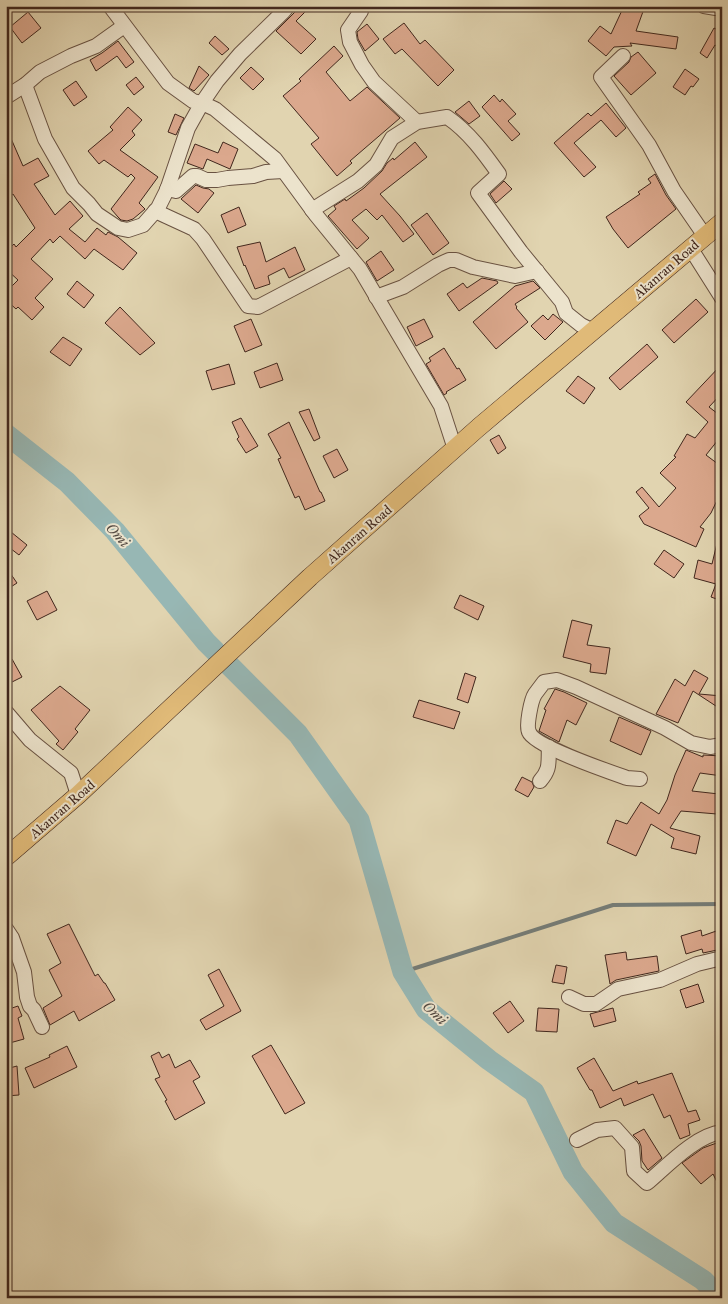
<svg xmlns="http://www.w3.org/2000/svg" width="728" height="1304" font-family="'IM FELL Great Primer',serif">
  <rect width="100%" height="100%" fill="#e1d4b0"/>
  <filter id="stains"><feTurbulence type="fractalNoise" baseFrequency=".004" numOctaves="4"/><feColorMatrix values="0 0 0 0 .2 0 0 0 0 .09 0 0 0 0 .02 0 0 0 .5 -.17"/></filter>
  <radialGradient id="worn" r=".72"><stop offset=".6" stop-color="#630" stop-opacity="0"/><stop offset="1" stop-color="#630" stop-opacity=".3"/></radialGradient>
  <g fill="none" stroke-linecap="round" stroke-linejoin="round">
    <path stroke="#757d78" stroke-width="4" d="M403 972 613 905 722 904"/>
    <g stroke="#97b7b4" stroke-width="21">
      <path d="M6 434 67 482 115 531 206 642 215 651"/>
      <path d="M230 666 298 734 359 820 403 972 426 1009 489 1060 534 1092 573 1172 614 1223 703 1280 721 1298"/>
    </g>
  </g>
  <g fill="#dba88d" stroke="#41271d">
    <path d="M297 6H311L296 21 316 39 301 54 276 31 295 12Z"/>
    <path d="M624 6H645L636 31 678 37 676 49 630 43 632 46 614 47 606 56 588 41 600 26 611 34Z"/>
    <path d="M28 12 41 28 22 43 10 27Z"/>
    <path d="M404 23 420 44 425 40 454 70 438 86 402 49 395 54 383 39Z"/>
    <path d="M367 24 379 39 365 51 358 39 357 32Z"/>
    <path d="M714 28 722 32V49L715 45 707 58 700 53Z"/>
    <path d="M215 36 229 49 222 55 209 43Z"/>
    <path d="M118 41 134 62 126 68 117 56 96 71 90 60 102 53Z"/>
    <path d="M334 46 343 56 326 72 350 101 367 87 400 118 350 161 352 163 337 176 311 144 319 138 283 96 301 81 299 79Z"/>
    <path d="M638 52 656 73 631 95 614 76 629 62 631 57Z"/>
    <path d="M199 66 209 75 194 91 189 88Z"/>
    <path d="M251 67 264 79 253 90 240 78Z"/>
    <path d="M685 69 699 79 693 87 691 86 685 95 673 87Z"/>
    <path d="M136 77 144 87 134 95 126 85Z"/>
    <path d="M76 81 87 97 74 106 63 90Z"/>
    <path d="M494 95 500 102 502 99 516 114 508 121 520 134 512 141 482 107Z"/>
    <path d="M469 101 480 116 469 124 455 112Z"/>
    <path d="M606 103 626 128 616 137 601 120 574 143 596 167 584 177 554 143 588 113 591 116Z"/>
    <path d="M128 107 142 120 132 131 135 135 120 150 158 177 139 203 145 209 133 219 127 221 121 220 118 217 111 209 135 178 131 174 128 177 104 160 99 164 88 151 113 130 110 127Z"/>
    <path d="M175 114 184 118 176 135 168 132Z"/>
    <path d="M6 127 23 166 38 158 49 176 34 184 55 215 70 201 83 216 69 229 85 242 97 228 106 235 108 232 118 237 137 253 123 270 94 249 85 259 60 236 53 243 50 239 31 259 53 279 35 298 44 307 32 320 18 307 16 309 6 300V292L18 280 6 269V252L14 244 16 247 35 228 13 194 6 199Z"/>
    <path d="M223 142 238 149 230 169 207 159 203 169 187 163 195 144 218 153Z"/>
    <path d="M415 142 427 157 380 194 400 216 414 234 403 242 382 215 377 220 366 209 352 220 369 238 357 249 328 216 336 209 334 206 345 199 346 201 364 188 382 171 387 163 393 158 394 160Z"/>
    <path d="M655 174 666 195 676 209 628 248 613 229 606 217 640 194 638 192 651 183 648 179Z"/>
    <path d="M504 181 512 189 496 203 490 194Z"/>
    <path d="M196 185 203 188 209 189 214 193 198 213 181 199Z"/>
    <path d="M239 207 246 225 228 233 221 215Z"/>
    <path d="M427 213 449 243 433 255 411 225Z"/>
    <path d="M260 242 266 262 295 247 305 270 289 278 284 268 268 276 270 284 255 289 245 265 244 266 237 247Z"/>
    <path d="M381 251 394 270 377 281 366 262Z"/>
    <path d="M482 278 497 281 498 283 459 311 447 294 463 283 467 288Z"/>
    <path d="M77 281 94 295 84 308 67 294Z"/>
    <path d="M533 281 540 288 515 304 517 307 516 308 528 322 496 349 473 322 515 286Z"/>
    <path d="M696 299 708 312 674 343 662 330Z"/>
    <path d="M120 307 155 343 140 355 105 323Z"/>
    <path d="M553 314 563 322 545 340 531 326 543 315 548 320Z"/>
    <path d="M251 319 262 345 245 352 234 326Z"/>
    <path d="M424 319 433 337 416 346 407 327Z"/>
    <path d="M63 337 82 349 70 366 50 352Z"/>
    <path d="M647 344 658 357 620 390 609 378Z"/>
    <path d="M444 348 457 369 459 368 466 380 446 392 447 393 444 395 426 364 431 361 429 358Z"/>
    <path d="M277 363 283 380 260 388 254 372Z"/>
    <path d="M229 364 235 384 212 390 206 371Z"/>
    <path d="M722 364V393L709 407 722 417V435L706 455 722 467V490L711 513 700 527 704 529 696 547 644 524 639 516 649 508 636 492 642 487 659 507 676 488 660 473 676 457 674 456 687 434 695 438 708 422 686 402Z"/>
    <path d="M578 376 595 388 584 404 566 391Z"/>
    <path d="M309 409 320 438 314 441 299 412Z"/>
    <path d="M241 418 258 446 246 453 237 439 239 437 232 422Z"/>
    <path d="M289 422 320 492H321L325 501 305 510 299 496 295 498 278 459 281 458 268 434Z"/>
    <path d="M499 435 506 448 498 454 490 440Z"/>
    <path d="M337 449 348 470 334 478 323 456Z"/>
    <path d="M11 532 27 545 19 555 6 545V539Z"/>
    <path d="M718 539 722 540V601L711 597 716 584 694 578 698 560 712 564Z"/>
    <path d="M664 550 684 564 674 578 654 564Z"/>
    <path d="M6 567 17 583 6 590Z"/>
    <path d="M47 591 57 610 37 620 27 601Z"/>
    <path d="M460 595 484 606 478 620 454 608Z"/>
    <path d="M572 620 592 625 587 645 610 648 606 674 590 672 591 664 563 657Z"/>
    <path d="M12 659 22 677 6 685V662Z"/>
    <path d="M694 670 708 678 699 694 722 696V710L693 691 678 723 656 714 675 679 685 686Z"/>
    <path d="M465 673 476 677 468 703 457 699Z"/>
    <path d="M60 686 90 710 75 729 78 732 63 750 56 744 59 741 31 710Z"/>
    <path d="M555 689 564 692 587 703 576 725 567 720 559 742 539 731 546 710 544 709Z"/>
    <path d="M419 700 460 712 454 729 413 717Z"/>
    <path d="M619 717 651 731 641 755 610 741Z"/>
    <path d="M686 750 703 757V755L722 756V776L700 773 692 791 719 794 717 814 681 811 670 828 700 836 696 854 671 848 674 838 651 824 636 856 607 843 616 820 627 824 641 802 659 814 667 800 675 775Z"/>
    <path d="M522 777 532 782 534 787 528 797 515 790Z"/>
    <path d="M69 924 95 976 98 974 104 983H105L115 1000 79 1021 74 1011 50 1025 43 1008 62 996 49 970 61 963 47 934Z"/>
    <path d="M722 929V949L703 953 702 949 686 954 681 936 701 930 702 936Z"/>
    <path d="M626 952 627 960 657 956 659 971 616 980 610 984 605 955Z"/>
    <path d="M556 965 567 967 564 984 552 982Z"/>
    <path d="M219 969 241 1011 206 1030 200 1020 224 1006 208 975Z"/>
    <path d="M698 984 704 1002 686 1008 680 990Z"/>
    <path d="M510 1001 524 1021 508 1033 493 1013Z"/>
    <path d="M18 1006 22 1016 18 1018 24 1039 6 1044V1010Z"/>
    <path d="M538 1008 559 1009 557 1032 536 1031Z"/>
    <path d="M613 1008 616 1021 594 1027 590 1014Z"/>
    <path d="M271 1045 305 1103 285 1114 252 1056Z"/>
    <path d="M67 1046 77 1067 34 1088 25 1068 50 1057 49 1055Z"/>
    <path d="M159 1052 162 1058 169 1054 175 1068 190 1060 200 1077 193 1081 205 1103 175 1120 165 1101 167 1100 155 1079 160 1077 151 1056Z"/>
    <path d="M594 1058 613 1091 637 1081 638 1084 672 1073 688 1112 696 1110 700 1120 688 1124 690 1135 680 1139 670 1115 664 1118 653 1094 624 1106 621 1098 600 1108 592 1090H590L577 1068Z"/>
    <path d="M17 1066 19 1095 6 1096V1069Z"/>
    <path d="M644 1129 662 1158 648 1170 642 1161 641 1146 639 1141 633 1135Z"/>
    <path d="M722 1141V1192L713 1174 701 1184 682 1163 703 1148Z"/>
  </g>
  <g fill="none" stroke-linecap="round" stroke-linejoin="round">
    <g stroke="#695242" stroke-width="16">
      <g id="minor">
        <path d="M110 6 168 83 193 101 202 103 215 109 275 159 316 215 360 269 441 406 455 449"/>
        <path d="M362 6 361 11 348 30 350 42 362 65 374 82 417 122"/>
        <path d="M704 6 716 8 718 6"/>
        <path d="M623 56 601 77 649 145 674 191 705 236"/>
        <path d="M25 85 45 139 73 188 89 204 97 214 118 228 128 230 143 225 158 208 167 190 188 128 202 103 217 81 240 54 283 12 288 6"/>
        <path d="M6 97 25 85 40 72 71 56 96 46 124 26"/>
        <path d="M167 189 176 191 193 176H197L206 180H217L228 178 253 176 266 172 283 171"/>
        <path d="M312 210 358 181 376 165 392 138 417 122 447 117C469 132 484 153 499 174L478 193 521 252 562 302 566 313 581 325 593 331"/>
        <path d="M155 211 194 229 203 239 248 306 258 307 351 258"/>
        <path d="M691 249 722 298"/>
        <path d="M376 297 403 287 438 265 449 260H456L473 267 515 276 537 271"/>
        <path d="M6 712 30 740 71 773 78 795"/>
        <path d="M640 779 627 778C610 772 534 746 529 732 526 726 531 700 535 694 538 690 541 686 544 682L557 680 576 687 665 728 691 743 710 747 722 745"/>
        <path d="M540 781C551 769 548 762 549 747"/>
        <path d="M6 929 12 938 24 972 27 997 30 1006 34 1010 42 1027"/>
        <path d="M569 997 584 1004H596L618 989 660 980 697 964 722 958"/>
        <path d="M577 1140 597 1130 615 1128 632 1147 634 1171 647 1183C667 1166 696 1135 722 1132"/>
      </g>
    </g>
    <g stroke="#41271d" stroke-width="19">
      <path id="major" d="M6 857 78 795 310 577 479 427 722 222"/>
    </g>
    <use href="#minor" stroke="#ece3cc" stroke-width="14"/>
    <use href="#major" stroke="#e0ba78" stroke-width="18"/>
  </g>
  <g text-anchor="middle" stroke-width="4" stroke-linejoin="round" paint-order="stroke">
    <g font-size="14" fill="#41271d" stroke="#ece3cc">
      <text transform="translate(666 269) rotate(-41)" y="5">Akanran Road</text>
      <text transform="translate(359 534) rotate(-41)" y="5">Akanran Road</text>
      <text transform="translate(62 809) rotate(-41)" y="5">Akanran Road</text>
    </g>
    <g font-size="15" font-style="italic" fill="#564b43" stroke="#ece3cc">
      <text transform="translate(118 535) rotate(48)" y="5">Omi</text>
      <text transform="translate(435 1013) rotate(43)" y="5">Omi</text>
    </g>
  </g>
  <rect width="728" height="1304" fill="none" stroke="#e1d4b0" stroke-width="25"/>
  <rect x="8" y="8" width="713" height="1289" fill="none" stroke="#41271d" stroke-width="2.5"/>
  <rect x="12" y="12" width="703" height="1279" fill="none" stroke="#41271d"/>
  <rect width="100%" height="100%" filter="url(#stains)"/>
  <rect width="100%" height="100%" fill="url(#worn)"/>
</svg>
